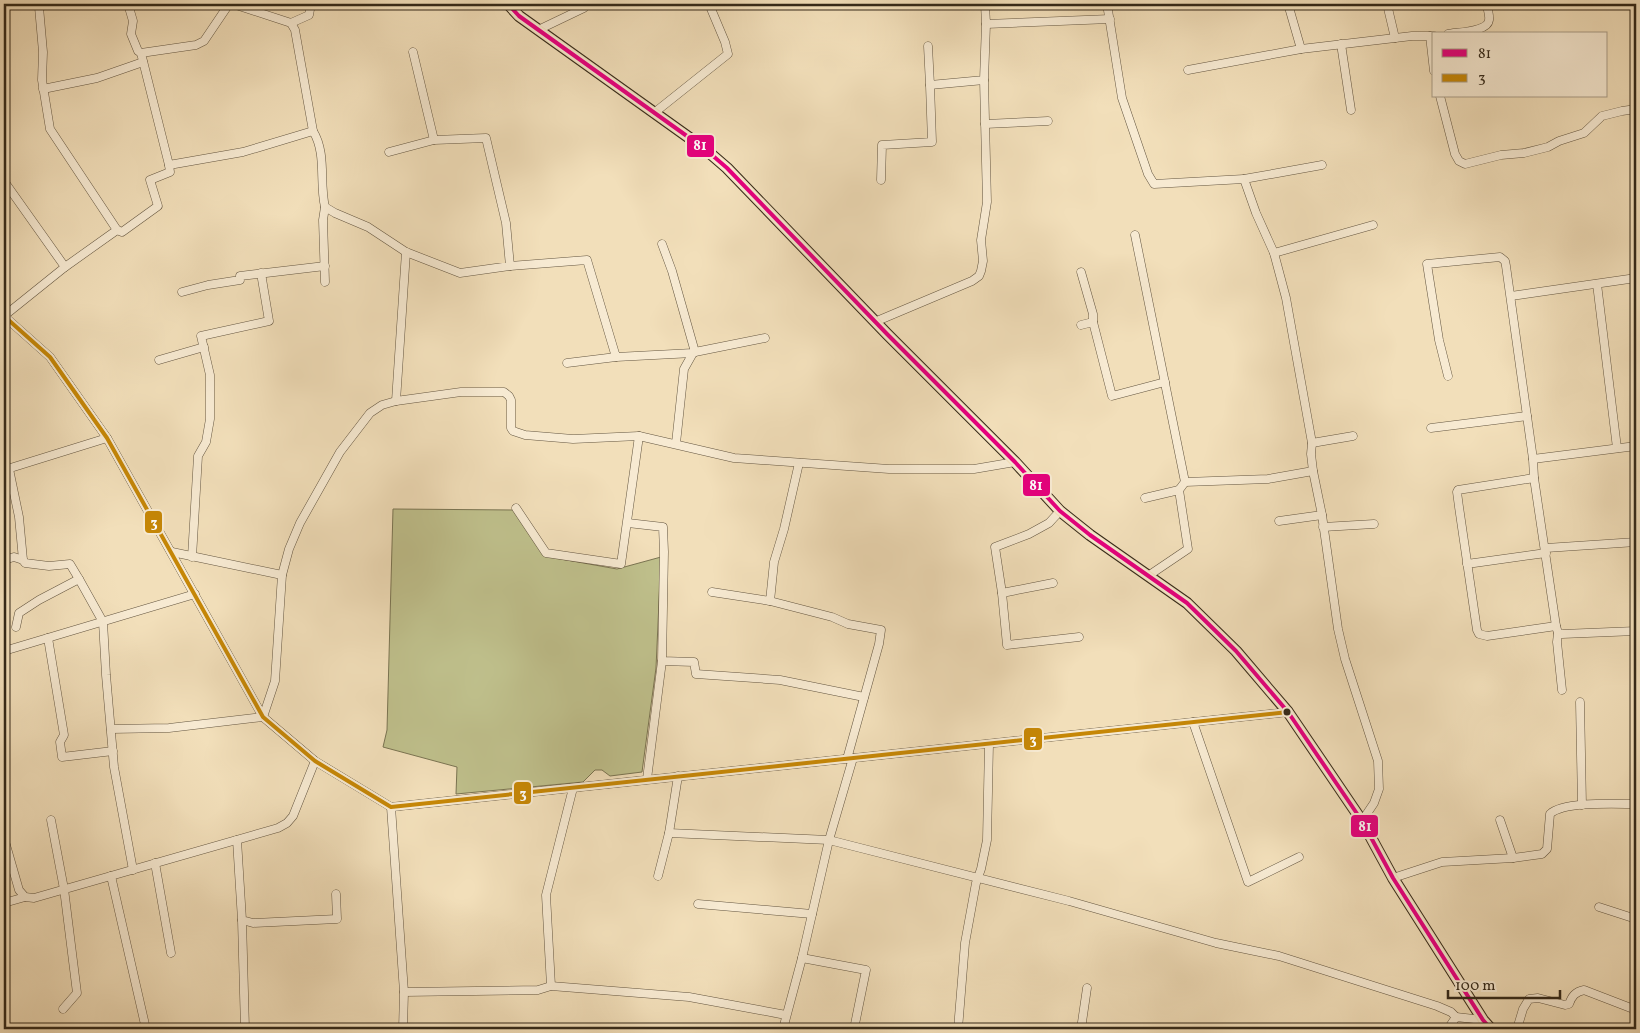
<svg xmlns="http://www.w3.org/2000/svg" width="1640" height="1033" font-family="Vollkorn,serif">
  <rect width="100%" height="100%" fill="#f2dfba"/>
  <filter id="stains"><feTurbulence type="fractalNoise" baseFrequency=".004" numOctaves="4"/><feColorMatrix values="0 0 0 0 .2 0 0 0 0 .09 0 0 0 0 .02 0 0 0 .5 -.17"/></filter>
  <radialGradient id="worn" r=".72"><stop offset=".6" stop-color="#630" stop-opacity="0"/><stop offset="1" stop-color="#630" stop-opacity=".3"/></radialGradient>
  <path fill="#bfc08c" stroke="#7a7452" d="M393 509 514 510 544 556 617 569 661 557 656 668 642 772 610 776 602 770H595L583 782 456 794 457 767 383 747 387 730Z"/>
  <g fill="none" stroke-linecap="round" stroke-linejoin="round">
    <g stroke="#645641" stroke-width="9">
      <g id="minor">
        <path d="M38 4 39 7 50 4"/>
        <path d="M128 4 133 21 131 34 138 51 141 53"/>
        <path d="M229 4 204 41 196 45 141 53 169 165 243 152 313 131"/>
        <path d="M233 4 291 23 295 30 313 131C327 154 319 182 325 207L335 213 368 227 406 252 460 273 510 266 506 223 486 138 434 140 413 52"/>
        <path d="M985 4 986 24 1110 19"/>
        <path d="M1107 4 1122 98 1148 174 1154 184 1244 179 1256 213 1274 253 1286 298 1312 443 1311 454 1313 471 1322 515 1338 629 1345 659 1378 761 1379 789 1374 803 1362 821"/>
        <path d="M1288 4 1301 49"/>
        <path d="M1387 4 1395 38"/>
        <path d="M291 23 309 15 311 4"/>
        <path d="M538 30 584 8 582 4"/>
        <path d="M1448 34C1457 32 1488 32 1489 20 1490 15 1487 9 1487 4"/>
        <path d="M1430 36 1434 71"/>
        <path d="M1341 44 1351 110"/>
        <path d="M928 46 930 85 984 80 986 24"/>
        <path d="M1188 70 1301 49 1412 36H1434"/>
        <path d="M43 89 97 78 143 62"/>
        <path d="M1440 96 1455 154 1459 161 1465 164 1501 155 1524 153 1548 147 1559 141 1584 133 1602 116 1622 111 1636 109"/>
        <path d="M654 113 728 54 725 42 709 4"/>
        <path d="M985 124 1048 121"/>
        <path d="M389 152 434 140"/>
        <path d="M1244 179 1322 165"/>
        <path d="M881 180 882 145 932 142 930 85"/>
        <path d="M4 181 65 267"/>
        <path d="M325 207 323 220 325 282"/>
        <path d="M117 230 122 232 158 206 150 180 170 172 169 165"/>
        <path d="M1135 235 1185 482 1179 490 1188 549 1148 576"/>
        <path d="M1274 253 1373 225"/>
        <path d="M510 266 587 260 616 357 693 353 695 352 672 271 662 244"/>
        <path d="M1081 272 1093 314V322"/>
        <path d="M1597 284 1617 448"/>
        <path d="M182 292 208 285 240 280V276L325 266"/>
        <path d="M1511 296 1636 278"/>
        <path d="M4 316 50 357 107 438 263 717 315 761 391 807 1288 712"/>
        <path d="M4 316 65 267 117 230 50 129 42 80 43 52 39 7"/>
        <path d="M877 321 972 281 979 276 981 271 983 261 981 240 987 202 984 80"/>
        <path d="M1081 325 1093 322 1112 396 1165 382"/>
        <path d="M695 352 765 338"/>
        <path d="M159 360 204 347"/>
        <path d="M567 363 616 357"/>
        <path d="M1448 376 1439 340 1427 264 1500 257 1505 261 1506 266 1533 459 1534 478 1556 626 1558 633 1557 642 1562 690"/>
        <path d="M396 401 406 252"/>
        <path d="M1431 428 1527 416"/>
        <path d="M676 443 684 369 693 353"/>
        <path d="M1312 443 1353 436"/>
        <path d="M1533 459 1636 446"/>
        <path d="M9 469 19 517 23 560 25 563 49 566 70 564 79 579"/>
        <path d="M4 470 107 438"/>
        <path d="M1534 478 1458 490 1457 492 1459 507 1477 630 1479 634 1487 636 1556 626"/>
        <path d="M1185 482 1268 479 1313 471"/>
        <path d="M1145 498 1179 490"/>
        <path d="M516 508 546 553 621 564 639 436"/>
        <path d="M1060 511 1049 523 1029 534 995 547 1002 593 1007 645 1079 637"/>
        <path d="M1279 521 1322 515"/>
        <path d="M628 523 663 527 664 552 662 661 694 662 696 674 780 680 864 697"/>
        <path d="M1323 527 1374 524"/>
        <path d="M1546 548 1636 542"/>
        <path d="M172 552 282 575 289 549 300 523 340 452 370 413 382 405 396 401 461 392H504L509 396 511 400V428L513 431 525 435 573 439 639 436 734 458 889 469H974L1015 462"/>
        <path d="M192 557 198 456 206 442 210 419V375L201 336 269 321 261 273"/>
        <path d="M4 560 14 557 23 560"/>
        <path d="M1467 564 1546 553"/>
        <path d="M712 592 770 601 774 562 784 529 799 463"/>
        <path d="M1002 593 1053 583"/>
        <path d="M770 601 832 617 848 624 881 630 879 644 847 759"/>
        <path d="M16 627 19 613 39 600 79 579 103 622 106 675 114 767 133 870"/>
        <path d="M1558 633 1562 634 1636 631"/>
        <path d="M48 638 64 735 60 742 62 757 113 751"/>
        <path d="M4 651 195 594"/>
        <path d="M1580 702 1582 805"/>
        <path d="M1193 722 1248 882 1299 857"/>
        <path d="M111 729 169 728 263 717 275 681 282 575"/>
        <path d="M678 776 669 833 829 840 1069 901 1216 943 1279 956 1437 1006 1451 1012 1456 1017"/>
        <path d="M647 779 662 661"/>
        <path d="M391 807 404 992 403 1029"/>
        <path d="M51 820 64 889 77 993 63 1009"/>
        <path d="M1500 820 1513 858"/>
        <path d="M4 838 19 890 25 897 34 898 278 828 287 823 293 816 315 761"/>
        <path d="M237 840 242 920 253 923 337 919 336 894"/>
        <path d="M155 863 171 953"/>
        <path d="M111 876 146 1029"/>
        <path d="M658 876 669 833"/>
        <path d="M1393 878 1442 862 1513 858 1542 854 1547 849 1550 814C1564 801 1616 804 1636 804"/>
        <path d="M4 903 25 897"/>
        <path d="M698 904 812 914"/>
        <path d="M1599 907 1636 919"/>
        <path d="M242 920 245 1029"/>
        <path d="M802 958 866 970 854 1029"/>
        <path d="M551 986 546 895 573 788"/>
        <path d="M404 992 538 990 551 986 689 997 786 1015"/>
        <path d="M783 1029 802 958 829 840 853 758"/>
        <path d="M958 1029 965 943 976 883 981 869 987 840 989 744"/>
        <path d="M1081 1029 1087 988"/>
        <path d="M1448 1029 1456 1017 1483 1020"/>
        <path d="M1517 1029 1523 1009 1529 999 1538 998 1565 1005 1569 1004C1572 996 1575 992 1584 990L1636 1010"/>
      </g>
    </g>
    <g stroke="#342919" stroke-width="12">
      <path id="major" d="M508 4 519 16 705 149 727 168 887 334 1015 462 1060 511 1090 535 1187 603 1236 651 1288 712 1362 821 1393 878 1483 1020 1491 1029"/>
    </g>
    <use href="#minor" stroke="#f7ead2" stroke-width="8"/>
    <use href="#major" stroke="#f2dfba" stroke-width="10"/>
    <g stroke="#f7ead2" stroke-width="8">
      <path id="bus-1" d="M508 4 519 16 705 149 727 168 887 334 1015 462 1060 511 1090 535 1187 603 1236 651 1288 712 1362 821 1393 878 1483 1020 1491 1029"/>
    </g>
    <g stroke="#f7ead2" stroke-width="8">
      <path id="bus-2" d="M4 316 50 357 107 438 263 717 315 761 391 807 1288 712"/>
    </g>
    <use href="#bus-1" stroke="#e5007d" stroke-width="4"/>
    <use href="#bus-2" stroke="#c68706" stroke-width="4"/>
  </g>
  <circle fill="#342919" stroke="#f7ead2" stroke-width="2" cx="1287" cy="712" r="4.5"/>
  <g stroke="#f7ead2" stroke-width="2">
    <rect x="686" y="134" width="29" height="24" rx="5" fill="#e5007d"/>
    <rect x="1022" y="473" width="29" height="24" rx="5" fill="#e5007d"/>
    <rect x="144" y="510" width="19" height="24" rx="5" fill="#c68706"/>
    <rect x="1023" y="727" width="20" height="24" rx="5" fill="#c68706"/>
    <rect x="513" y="781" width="19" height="24" rx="5" fill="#c68706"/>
    <rect x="1350" y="814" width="29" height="24" rx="5" fill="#e5007d"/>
  </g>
  <g font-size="14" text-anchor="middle" font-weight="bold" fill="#fff">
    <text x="700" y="150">81</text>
    <text x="1036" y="490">81</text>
    <text x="154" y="527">3</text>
    <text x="1033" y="744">3</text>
    <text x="523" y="798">3</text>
    <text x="1365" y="831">81</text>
  </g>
  <rect width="1640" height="1033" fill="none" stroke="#f2dfba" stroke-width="20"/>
  <rect x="5" y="5" width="1630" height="1023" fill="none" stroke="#342919" stroke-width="2.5"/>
  <rect x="10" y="10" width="1620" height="1013" fill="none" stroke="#342919"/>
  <rect x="1432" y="32" width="175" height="65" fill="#f7ead2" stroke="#a99d88"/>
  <rect x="1442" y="49" width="25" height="8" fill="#e5007d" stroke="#a99d88"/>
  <text x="1478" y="58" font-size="15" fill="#342919">81</text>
  <rect x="1442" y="74" width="25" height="8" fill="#c68706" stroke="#a99d88"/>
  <text x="1478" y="82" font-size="15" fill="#342919">3</text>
  <path d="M1448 990v8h112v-8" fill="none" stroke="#342919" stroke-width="2.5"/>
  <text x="1455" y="990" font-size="15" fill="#342919" stroke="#f7ead2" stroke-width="4" paint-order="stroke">100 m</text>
  <rect width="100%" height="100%" filter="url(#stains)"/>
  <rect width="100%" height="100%" fill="url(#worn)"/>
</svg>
